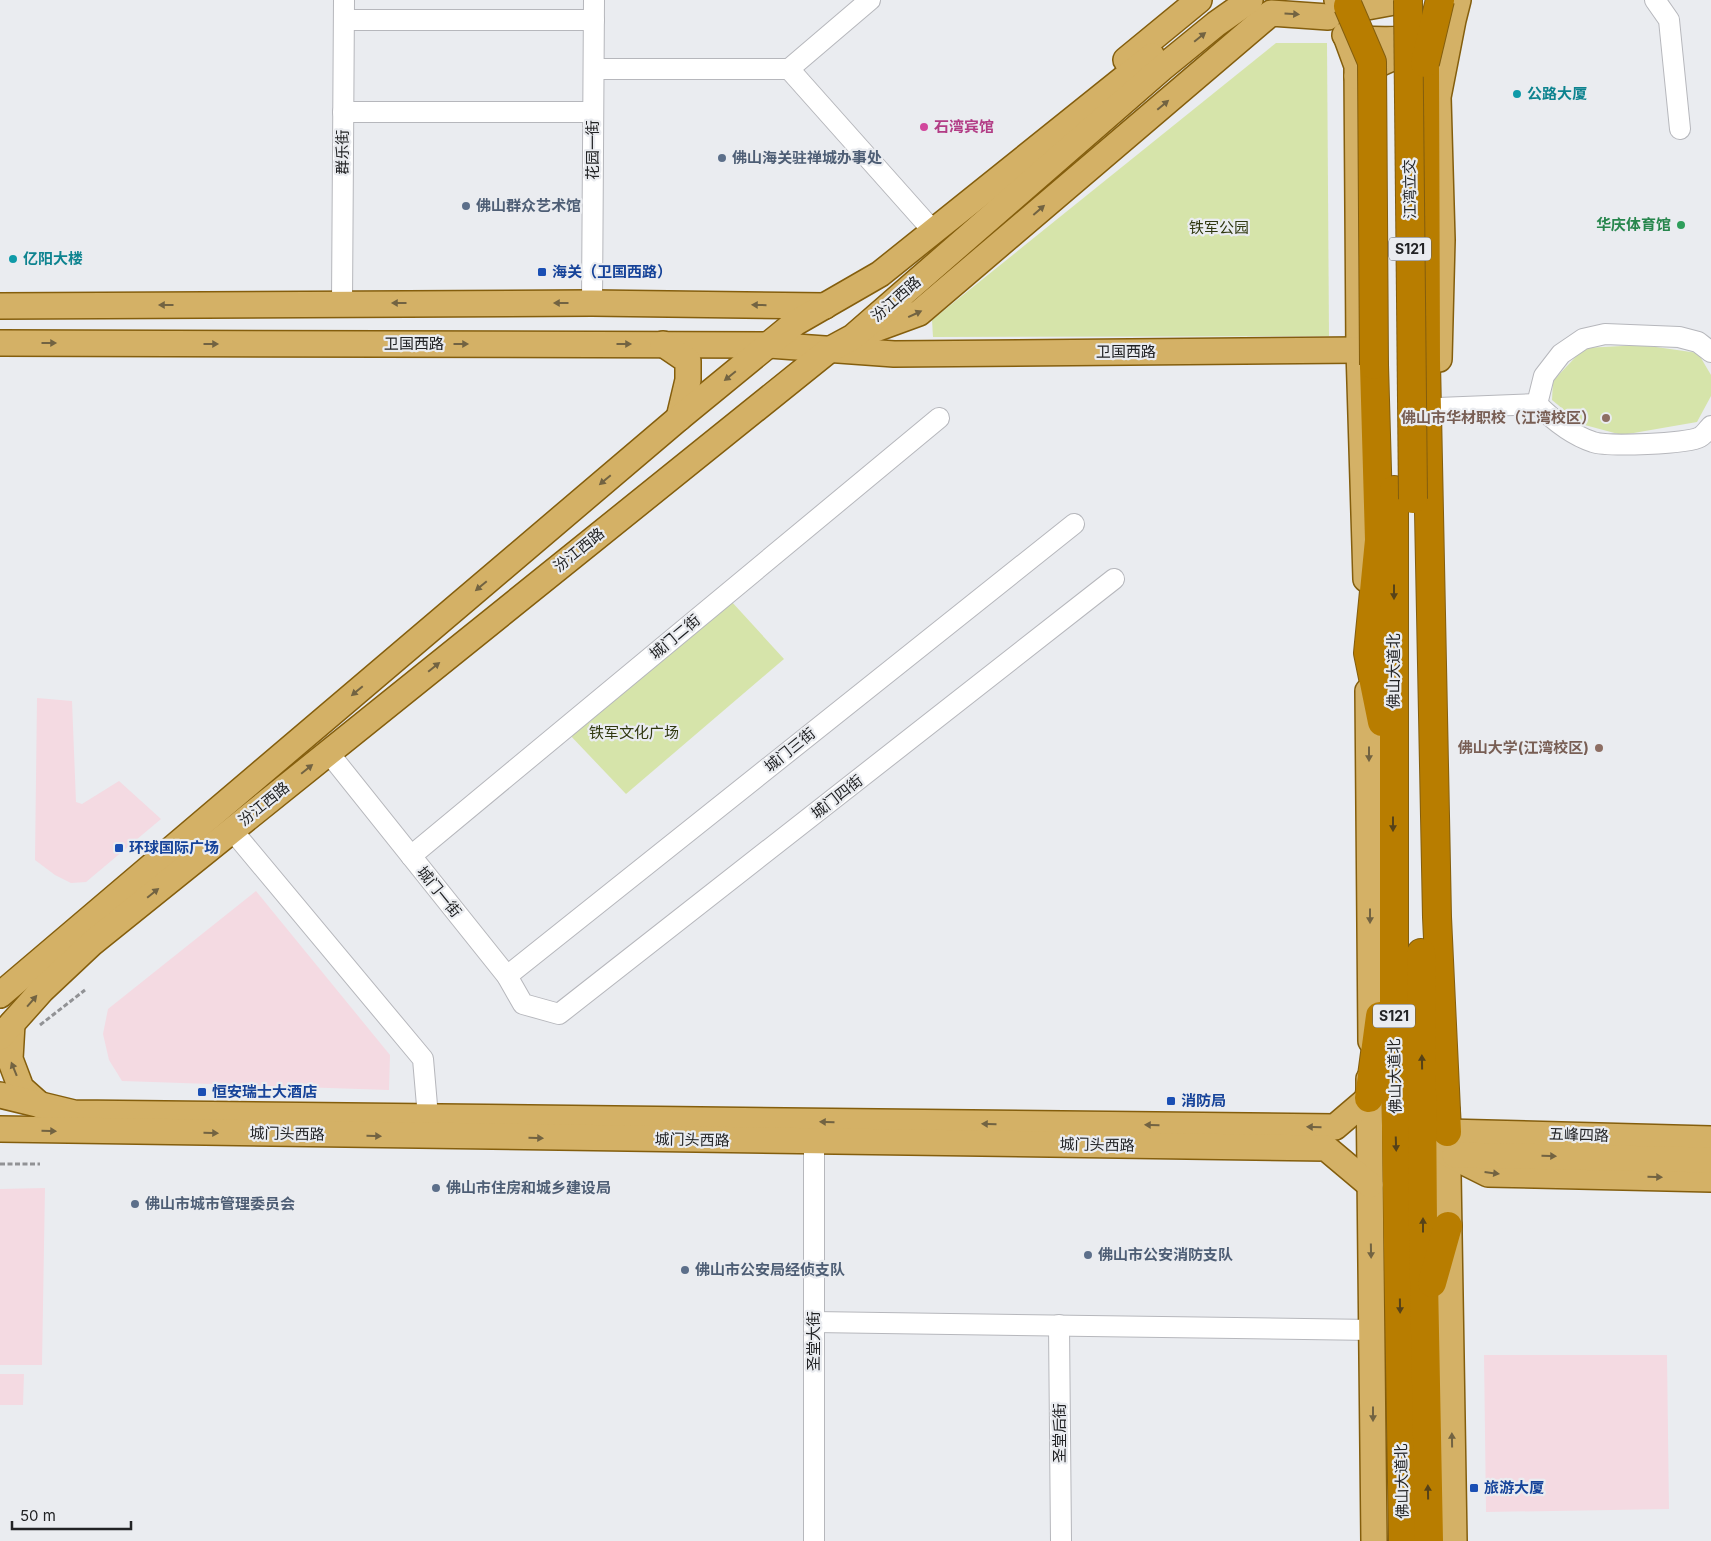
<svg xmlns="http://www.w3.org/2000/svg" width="1711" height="1541" font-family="Inter,'Noto Sans SC',sans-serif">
  <rect width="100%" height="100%" fill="#eaecf0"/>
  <g fill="#f4dae2">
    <path d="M37 698 72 701 76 802 82 804 119 781 161 819 86 882 71 883 55 875 35 860Z"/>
    <path d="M256 891 390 1055 389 1090 122 1081 109 1060 103 1034 108 1009Z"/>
    <path d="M45 1188 42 1365H0V1189Z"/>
    <path d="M1484 1355H1667L1669 1509 1486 1512Z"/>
    <path d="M0 1374H24L23 1405H0Z"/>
  </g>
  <g fill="#d6e4aa">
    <path d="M1276 43H1327L1329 336 933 337 932 320Z"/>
    <path d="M1642 345 1698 353 1711 375V396L1697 422 1622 435 1581 424 1552 400 1553 381 1584 348Z"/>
    <path d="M731 601 784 659 626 794 568 733Z"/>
  </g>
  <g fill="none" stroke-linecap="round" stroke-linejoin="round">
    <g stroke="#b6b7bc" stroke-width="22">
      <g id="minor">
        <path d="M1655 0 1669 20 1680 129"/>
        <path d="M344 20H594"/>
        <path d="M594 69H789L870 0"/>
        <path d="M789 69 926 223"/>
        <path d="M343 112H593"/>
        <path d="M342 303 344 0"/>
        <path d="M592 303 594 0"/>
        <path d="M1537 404 1544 376 1561 354 1583 339 1605 334 1679 337 1698 342 1711 352"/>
        <path d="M1438 408 1537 404C1553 420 1571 435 1593 442 1607 447 1688 444 1700 437 1704 435 1708 429 1711 426"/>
        <path d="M328 752 507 976 523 1004 559 1014 1114 579"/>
        <path d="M232 830 423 1059 428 1117"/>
        <path d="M411 856 939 418"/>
        <path d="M507 976 1074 524"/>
        <path d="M814 1322 1373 1330"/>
        <path d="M1059 1325 1061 1541"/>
        <path d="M814 1541V1141"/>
      </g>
    </g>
    <g stroke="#845e0d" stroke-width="28">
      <g id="major">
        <path d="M1337 0 1348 6 1367 7 1405 0"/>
        <path d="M1345 35C1363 41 1411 42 1428 33"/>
        <path d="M1346 36 1357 66 1359 350 1366 579"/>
        <path d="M1126 60 1199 0"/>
        <path d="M1357 76C1383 62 1399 48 1428 62"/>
        <path d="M0 306 592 303 825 306"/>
        <path d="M867 332 919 313 1271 13 1328 17"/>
        <path d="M0 343 769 345 894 354 1359 350"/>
        <path d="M663 344 688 361V380L679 418"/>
        <path d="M1439 359 1442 240 1438 97 1453 20 1458 0"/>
        <path d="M1368 691 1371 1041"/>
        <path d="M0 995 679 418 795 323 880 274 1152 56"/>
        <path d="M12 1024 10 1059 21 1088 40 1105"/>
        <path d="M0 1037 42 990 92 943 829 350 853 337 1162 68 1216 24 1250 0"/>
        <path d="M1369 1079 1374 1541"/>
        <path d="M0 1095 74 1113 1335 1127 1369 1098"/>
        <path d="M1447 1111 1454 1541"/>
        <path d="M0 1129 1326 1148 1370 1185"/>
        <path d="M1447 1132 1711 1139"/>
        <path d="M1448 1154 1488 1174 1711 1179"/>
        <path d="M1455 1155 1711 1160"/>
      </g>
    </g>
    <g stroke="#845e0d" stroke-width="30">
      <g id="highway">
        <path d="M1425 63 1426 361 1437 917 1447 1132"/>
        <path d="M1374 365 1379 540 1368 653 1382 722"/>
        <path d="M1394 490V1006L1403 1541"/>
        <path d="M1421 953 1423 1228 1429 1541"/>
        <path d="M1369 1098 1380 1016"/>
        <path d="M1432 1283 1448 1226"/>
      </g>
    </g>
    <g stroke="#919295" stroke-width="3" stroke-dasharray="5 2.5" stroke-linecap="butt">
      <path d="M40 1025 85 990"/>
      <path d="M0 1164H40"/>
    </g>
    <use href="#minor" stroke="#fff" stroke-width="20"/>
    <use href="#major" stroke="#d4b166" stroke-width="25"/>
    <use href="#highway" stroke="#b87d00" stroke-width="28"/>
    <g stroke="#845e0d" stroke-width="30" stroke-linecap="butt">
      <g id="highway-bridge">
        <path d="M1408 0 1413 499"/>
        <path d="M1348 6 1372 62 1374 365"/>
        <path d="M1425 63 1440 0"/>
      </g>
    </g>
    <use href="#highway-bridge" stroke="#b87d00" stroke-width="28"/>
  </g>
  <defs><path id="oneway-solid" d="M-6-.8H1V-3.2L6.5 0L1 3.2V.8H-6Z" transform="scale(1.25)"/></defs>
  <g fill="#726342">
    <use href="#oneway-solid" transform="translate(1292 14) rotate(4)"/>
    <use href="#oneway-solid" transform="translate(1200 37) rotate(-39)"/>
    <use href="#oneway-solid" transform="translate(1163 105) rotate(-40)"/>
    <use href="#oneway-solid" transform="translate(1039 210) rotate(-41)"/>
    <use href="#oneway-solid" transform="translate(399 303) rotate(180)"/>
    <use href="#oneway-solid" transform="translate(561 303) rotate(180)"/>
    <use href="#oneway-solid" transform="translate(166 305) rotate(180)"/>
    <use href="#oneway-solid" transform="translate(759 305) rotate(-179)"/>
    <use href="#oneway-solid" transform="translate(915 314) rotate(-25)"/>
    <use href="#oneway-solid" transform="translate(49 343)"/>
    <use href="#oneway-solid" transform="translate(211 344)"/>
    <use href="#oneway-solid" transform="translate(461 344)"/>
    <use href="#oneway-solid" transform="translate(624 344)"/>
    <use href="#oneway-solid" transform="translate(730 376) rotate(141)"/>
    <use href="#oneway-solid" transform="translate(605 480) rotate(140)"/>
    <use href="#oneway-solid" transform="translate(481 586) rotate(140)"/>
    <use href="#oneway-solid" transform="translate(434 667) rotate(-39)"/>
    <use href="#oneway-solid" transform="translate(357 691) rotate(140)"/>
    <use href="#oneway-solid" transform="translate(1369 754) rotate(90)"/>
    <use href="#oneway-solid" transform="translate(307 769) rotate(-39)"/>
    <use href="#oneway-solid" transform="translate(153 893) rotate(-39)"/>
    <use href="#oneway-solid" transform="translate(1370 916) rotate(90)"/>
    <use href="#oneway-solid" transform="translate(32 1001) rotate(-49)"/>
    <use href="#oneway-solid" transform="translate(14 1069) rotate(-112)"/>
    <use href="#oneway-solid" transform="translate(827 1122) rotate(-179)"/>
    <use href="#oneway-solid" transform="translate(989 1124) rotate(-179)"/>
    <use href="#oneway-solid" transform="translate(1152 1125) rotate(-179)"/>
    <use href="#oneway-solid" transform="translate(1314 1127) rotate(-179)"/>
    <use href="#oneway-solid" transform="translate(49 1131) rotate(2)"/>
    <use href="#oneway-solid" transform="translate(211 1133) rotate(1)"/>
    <use href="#oneway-solid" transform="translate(374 1136) rotate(1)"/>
    <use href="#oneway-solid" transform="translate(536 1138) rotate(1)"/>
    <use href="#oneway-solid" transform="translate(1549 1156) rotate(1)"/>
    <use href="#oneway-solid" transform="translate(1492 1173) rotate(7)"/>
    <use href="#oneway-solid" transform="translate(1655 1177) rotate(1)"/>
    <use href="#oneway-solid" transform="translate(1371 1251) rotate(89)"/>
    <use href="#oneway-solid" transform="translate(1373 1414) rotate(90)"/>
    <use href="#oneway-solid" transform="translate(1452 1440) rotate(-91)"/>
  </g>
  <g fill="#564218">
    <use href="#oneway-solid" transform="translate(1394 592) rotate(90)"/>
    <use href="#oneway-solid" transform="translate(1393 824) rotate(90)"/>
    <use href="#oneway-solid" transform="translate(1422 1062) rotate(-91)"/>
    <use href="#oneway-solid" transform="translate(1396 1144) rotate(88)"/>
    <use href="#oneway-solid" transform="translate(1423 1225) rotate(-90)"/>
    <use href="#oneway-solid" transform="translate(1400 1306) rotate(89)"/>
    <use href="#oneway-solid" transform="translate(1428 1492) rotate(-91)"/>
  </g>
  <g fill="#0f9aa8" stroke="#eaecf0" stroke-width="2">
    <circle cx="1517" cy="94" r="5"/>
    <circle cx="13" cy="259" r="5"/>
  </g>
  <circle fill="#d1479c" stroke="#eaecf0" stroke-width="2" cx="924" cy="127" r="5"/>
  <g fill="#5c6f8a" stroke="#eaecf0" stroke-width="2">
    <circle cx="722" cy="158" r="5"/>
    <circle cx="466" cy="206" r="5"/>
    <circle cx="436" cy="1188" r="5"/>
    <circle cx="135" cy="1204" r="5"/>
    <circle cx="1088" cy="1255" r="5"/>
    <circle cx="685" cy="1270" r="5"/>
  </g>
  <circle fill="#2e9e5b" stroke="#eaecf0" stroke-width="2" cx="1681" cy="225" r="5"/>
  <g fill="#1a4fb4" stroke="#eaecf0" stroke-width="2">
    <rect x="537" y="267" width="10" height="10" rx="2.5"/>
    <rect x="114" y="843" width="10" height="10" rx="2.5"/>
    <rect x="197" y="1087" width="10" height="10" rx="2.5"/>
    <rect x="1166" y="1096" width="10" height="10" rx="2.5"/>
    <rect x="1469" y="1483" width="10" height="10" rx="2.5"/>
  </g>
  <g fill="#8d6e63" stroke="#eaecf0" stroke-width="2">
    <circle cx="1606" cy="418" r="5"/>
    <circle cx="1599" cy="748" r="5"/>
  </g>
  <g text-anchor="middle" stroke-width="4.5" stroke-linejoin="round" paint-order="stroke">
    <g fill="#eaecf0" stroke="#5e5f62" stroke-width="1">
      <rect x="1389" y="237.5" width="42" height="23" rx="4"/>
      <rect x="1373" y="1004.5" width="42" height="23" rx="4"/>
    </g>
    <g font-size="14" font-weight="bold" fill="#222325">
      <text x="1410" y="254">S121</text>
      <text x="1394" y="1021">S121</text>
    </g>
    <g font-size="15" font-weight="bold" fill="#0d838f" stroke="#eaecf0" text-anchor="start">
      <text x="1527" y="99">公路大厦</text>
      <text x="23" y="264">亿阳大楼</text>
    </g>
    <g font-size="15" font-weight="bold" fill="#b23c85" stroke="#eaecf0" text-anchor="start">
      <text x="934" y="132">石湾宾馆</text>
    </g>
    <g font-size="15" fill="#222325" stroke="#eaecf0">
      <text transform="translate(593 150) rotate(-90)" y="5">花园一街</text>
      <text transform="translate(343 152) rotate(-90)" y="5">群乐街</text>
      <text transform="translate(1410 189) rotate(-91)" y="5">江湾立交</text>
      <text transform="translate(896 299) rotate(-41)" y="5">汾江西路</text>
      <text x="414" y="349">卫国西路</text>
      <text x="1126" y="357">卫国西路</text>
      <text transform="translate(579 550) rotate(-39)" y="5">汾江西路</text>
      <text transform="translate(675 637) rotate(-40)" y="5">城门二街</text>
      <text transform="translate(1394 671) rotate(-90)" y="5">佛山大道北</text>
      <text transform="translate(790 750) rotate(-39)" y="5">城门三街</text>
      <text transform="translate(837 797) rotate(-38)" y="5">城门四街</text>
      <text transform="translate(264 804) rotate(-39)" y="5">汾江西路</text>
      <text transform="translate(439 892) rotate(51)" y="5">城门一街</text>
      <text transform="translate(1395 1076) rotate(-91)" y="5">佛山大道北</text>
      <text transform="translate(287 1134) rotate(1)" y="5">城门头西路</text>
      <text transform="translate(1579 1135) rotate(2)" y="5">五峰四路</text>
      <text transform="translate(692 1140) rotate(1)" y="5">城门头西路</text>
      <text transform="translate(1097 1145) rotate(1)" y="5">城门头西路</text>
      <text transform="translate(814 1341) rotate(-90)" y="5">圣堂大街</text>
      <text transform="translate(1060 1433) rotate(-90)" y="5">圣堂后街</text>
      <text transform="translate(1402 1481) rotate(-91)" y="5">佛山大道北</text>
    </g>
    <g font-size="15" font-weight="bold" fill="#4e5e75" stroke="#eaecf0" text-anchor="start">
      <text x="732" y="163">佛山海关驻禅城办事处</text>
      <text x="476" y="211">佛山群众艺术馆</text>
      <text x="446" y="1193">佛山市住房和城乡建设局</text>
      <text x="145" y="1209">佛山市城市管理委员会</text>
      <text x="1098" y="1260">佛山市公安消防支队</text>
      <text x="695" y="1275">佛山市公安局经侦支队</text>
    </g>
    <g font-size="15" font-weight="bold" fill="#27864d" stroke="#eaecf0" text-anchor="end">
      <text x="1671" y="230">华庆体育馆</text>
    </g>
    <g font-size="15" fill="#303810" stroke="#eaecf0">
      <text x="1219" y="233">铁军公园</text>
      <text x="634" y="738">铁军文化广场</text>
    </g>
    <g font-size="15" font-weight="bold" fill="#164399" stroke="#eaecf0" text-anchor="start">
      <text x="552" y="277">海关（卫国西路）</text>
      <text x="129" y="853">环球国际广场</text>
      <text x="212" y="1097">恒安瑞士大酒店</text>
      <text x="1181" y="1106">消防局</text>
      <text x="1484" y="1493">旅游大厦</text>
    </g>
    <g font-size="15" font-weight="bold" fill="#785e54" stroke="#eaecf0" text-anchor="end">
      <text x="1596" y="423">佛山市华材职校（江湾校区）</text>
      <text x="1589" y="753">佛山大学(江湾校区)</text>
    </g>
  </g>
  <path d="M12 1521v8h119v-8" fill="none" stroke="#222325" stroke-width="2.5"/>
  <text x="20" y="1521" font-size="15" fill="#222325" stroke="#eaecf0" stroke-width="4" paint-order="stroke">50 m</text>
</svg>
